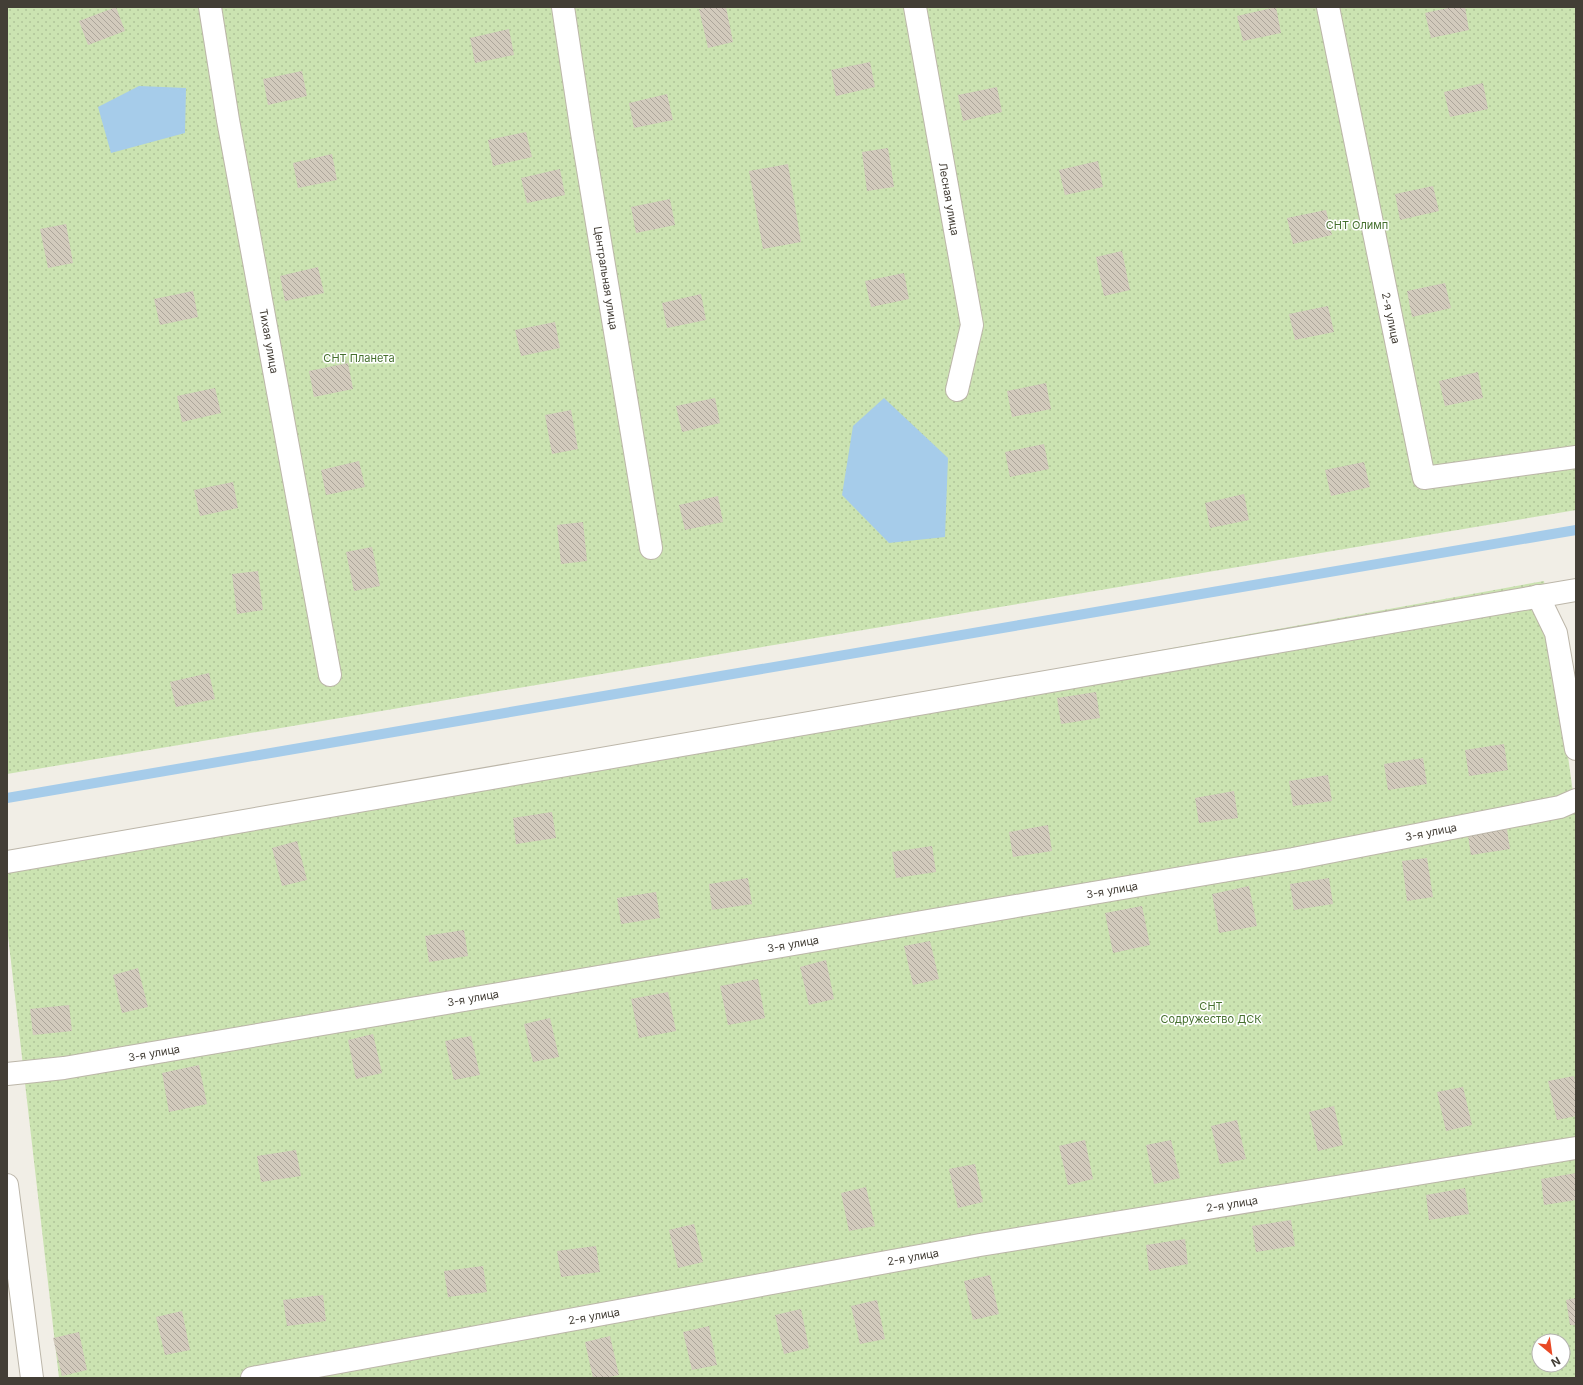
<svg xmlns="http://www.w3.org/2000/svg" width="1583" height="1385" font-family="Inter,sans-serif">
  <defs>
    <pattern id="garden-dots" width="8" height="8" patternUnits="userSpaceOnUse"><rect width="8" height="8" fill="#cbe3b1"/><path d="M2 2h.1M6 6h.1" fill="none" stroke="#b0c499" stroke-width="1.8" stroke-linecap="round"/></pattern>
    <pattern id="building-back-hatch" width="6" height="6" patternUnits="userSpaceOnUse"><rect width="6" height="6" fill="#d2cabc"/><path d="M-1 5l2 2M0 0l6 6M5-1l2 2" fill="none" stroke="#aca59a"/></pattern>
  </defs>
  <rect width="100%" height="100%" fill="#f1eee6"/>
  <g fill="url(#garden-dots)" fill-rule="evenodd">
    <path d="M7 7H1576V510L7 774Z"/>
    <path d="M1544 581 1576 815V1378H59L7 927V858ZM1539 1341H1563V1365H1539Z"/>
  </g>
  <g fill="#a6ccea">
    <path d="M139 86 186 88 185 133 111 153 98 107Z"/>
    <path d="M884 398 948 458 945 537 889 543 842 495 853 426Z"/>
  </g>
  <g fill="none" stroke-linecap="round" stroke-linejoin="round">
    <path stroke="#a6ccea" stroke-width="10" d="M7 798 1576 530"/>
  </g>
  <g fill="url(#building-back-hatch)">
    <path d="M116 7 125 31 88 45 79 21Z"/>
    <path d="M708 7H726L733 42 708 48 699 9Z"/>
    <path d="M1276 7 1281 33 1243 41 1237 16Z"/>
    <path d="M1452 7H1465L1469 30 1431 38 1425 13Z"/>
    <path d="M509 29 514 55 475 63 470 38Z"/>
    <path d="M870 62 875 87 836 96 831 70Z"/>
    <path d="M302 71 307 96 268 105 263 79Z"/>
    <path d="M1483 83 1488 109 1450 117 1444 92Z"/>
    <path d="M997 87 1002 112 963 121 958 95Z"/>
    <path d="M667 94 673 120 634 128 629 103Z"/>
    <path d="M526 132 532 157 493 166 488 140Z"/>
    <path d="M888 148 894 187 867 191 862 152Z"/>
    <path d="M332 154 337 180 298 188 293 163Z"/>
    <path d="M1098 161 1103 187 1065 195 1059 170Z"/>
    <path d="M788 164 801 242 763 249 749 171Z"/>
    <path d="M560 169 565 195 527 203 521 178Z"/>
    <path d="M1433 186 1439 211 1400 220 1395 194Z"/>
    <path d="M670 199 675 225 636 233 631 207Z"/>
    <path d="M1326 210 1332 235 1293 244 1287 218Z"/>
    <path d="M66 224 73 263 48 268 40 229Z"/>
    <path d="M1122 251 1130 290 1104 296 1096 257Z"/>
    <path d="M318 267 324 293 285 301 280 276Z"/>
    <path d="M904 273 909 299 871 307 865 281Z"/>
    <path d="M1445 283 1451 308 1412 317 1407 291Z"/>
    <path d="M193 291 198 317 160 325 154 299Z"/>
    <path d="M701 294 706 320 667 328 662 303Z"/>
    <path d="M1328 306 1334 332 1295 340 1289 314Z"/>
    <path d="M555 322 560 348 521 356 515 330Z"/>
    <path d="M348 363 353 389 314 397 309 371Z"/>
    <path d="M1478 372 1483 398 1445 406 1439 381Z"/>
    <path d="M1046 383 1051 409 1012 417 1007 391Z"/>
    <path d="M215 388 221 413 182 422 177 396Z"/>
    <path d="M715 398 720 423 682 432 676 406Z"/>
    <path d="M571 410 578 449 552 454 545 415Z"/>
    <path d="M1044 444 1049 469 1010 477 1005 452Z"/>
    <path d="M359 461 365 487 326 495 321 470Z"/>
    <path d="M1364 462 1370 487 1331 496 1325 470Z"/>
    <path d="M233 482 238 508 200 516 194 490Z"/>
    <path d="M1244 494 1249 520 1210 528 1205 503Z"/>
    <path d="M718 496 723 522 685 530 679 505Z"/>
    <path d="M583 522 587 561 561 564 557 525Z"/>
    <path d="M372 547 380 586 354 591 346 552Z"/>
    <path d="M258 571 263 610 237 614 232 574Z"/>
    <path d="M209 673 215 699 176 707 170 682Z"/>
    <path d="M1096 692 1100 718 1061 724 1057 698Z"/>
    <path d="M1504 744 1508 770 1469 776 1465 750Z"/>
    <path d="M1423 758 1427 784 1388 790 1384 764Z"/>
    <path d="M1328 775 1332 801 1293 806 1289 781Z"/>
    <path d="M1234 791 1238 818 1199 823 1195 798Z"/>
    <path d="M552 812 556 838 516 844 513 818Z"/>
    <path d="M1506 823 1510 849 1471 855 1467 829Z"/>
    <path d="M1048 825 1052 851 1013 857 1009 832Z"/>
    <path d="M297 841 307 880 282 886 272 848Z"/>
    <path d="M932 846 936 872 896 878 892 852Z"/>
    <path d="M1427 858 1433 897 1407 901 1402 861Z"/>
    <path d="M748 878 752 904 712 910 709 884Z"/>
    <path d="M1329 878 1333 904 1294 910 1290 884Z"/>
    <path d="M1249 886 1257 926 1219 933 1212 894Z"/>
    <path d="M656 892 660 918 621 924 617 898Z"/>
    <path d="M1142 906 1150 945 1113 953 1105 913Z"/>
    <path d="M464 930 468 956 429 962 425 936Z"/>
    <path d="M930 941 939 979 913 985 904 946Z"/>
    <path d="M826 960 834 999 809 1005 800 967Z"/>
    <path d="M138 968 148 1007 122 1013 113 975Z"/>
    <path d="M758 979 765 1018 728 1025 720 986Z"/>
    <path d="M668 992 676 1031 639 1038 631 999Z"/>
    <path d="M69 1005 72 1031 33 1035 30 1009Z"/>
    <path d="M550 1018 559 1057 533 1062 524 1024Z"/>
    <path d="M373 1034 382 1073 356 1079 348 1040Z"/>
    <path d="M471 1036 480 1075 454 1080 445 1041Z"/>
    <path d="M199 1065 207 1104 169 1112 162 1073Z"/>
    <path d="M1574 1076 1576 1087V1116L1557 1120 1548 1081Z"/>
    <path d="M1463 1087 1472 1125 1446 1131 1437 1092Z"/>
    <path d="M1334 1106 1343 1145 1318 1151 1309 1112Z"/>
    <path d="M1237 1120 1246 1159 1220 1164 1211 1126Z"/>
    <path d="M1085 1140 1093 1179 1068 1185 1059 1146Z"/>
    <path d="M1171 1140 1180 1178 1154 1184 1146 1145Z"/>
    <path d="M296 1150 301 1176 261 1182 257 1156Z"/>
    <path d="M975 1164 983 1202 958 1208 949 1169Z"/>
    <path d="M1576 1173V1200L1544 1205 1541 1179Z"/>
    <path d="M866 1187 875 1226 849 1231 841 1193Z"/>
    <path d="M1465 1188 1469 1214 1429 1220 1426 1195Z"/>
    <path d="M1291 1220 1295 1246 1256 1252 1252 1226Z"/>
    <path d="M694 1224 703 1262 678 1268 669 1230Z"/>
    <path d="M1185 1239 1188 1264 1149 1271 1146 1245Z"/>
    <path d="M596 1246 600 1272 561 1277 557 1251Z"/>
    <path d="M483 1266 487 1292 448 1297 444 1271Z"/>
    <path d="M990 1275 999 1314 973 1320 964 1281Z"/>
    <path d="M323 1295 326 1321 287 1326 283 1300Z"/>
    <path d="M1576 1298V1325H1570L1566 1300Z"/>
    <path d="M877 1300 885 1339 860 1344 851 1306Z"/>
    <path d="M801 1309 809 1348 784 1354 775 1315Z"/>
    <path d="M182 1311 190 1350 165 1355 156 1317Z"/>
    <path d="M709 1326 717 1365 692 1370 683 1332Z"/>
    <path d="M79 1332 87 1370 62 1376 53 1338Z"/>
    <path d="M610 1336 619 1375 606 1378H593L585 1342Z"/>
  </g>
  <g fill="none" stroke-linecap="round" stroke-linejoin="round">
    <g stroke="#bcb6a9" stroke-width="24">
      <g id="minor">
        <path d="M210 7 228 120 330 675"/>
        <path d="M563 7 582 133 651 548"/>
        <path d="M915 7 972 325 957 390"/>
        <path d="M1328 7 1424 478 1576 457"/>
        <path d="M1538 596 1556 633 1576 749"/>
        <path d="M7 862 1576 590"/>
        <path d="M7 1074 64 1068 1293 859 1560 807 1576 800"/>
        <path d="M7 1185 32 1378"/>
        <path d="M252 1378 980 1245 1576 1148"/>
      </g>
    </g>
    <use href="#minor" stroke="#fff" stroke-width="22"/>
  </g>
  <g text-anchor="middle" stroke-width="3" stroke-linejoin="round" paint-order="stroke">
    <g font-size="11" fill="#433e36" stroke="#fff">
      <text transform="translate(949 199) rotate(80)" y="4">Лесная улица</text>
      <text transform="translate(606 278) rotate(81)" y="4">Центральная улица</text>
      <text transform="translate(1391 318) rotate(78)" y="4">2-я улица</text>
      <text transform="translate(269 341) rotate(80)" y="4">Тихая улица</text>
      <text transform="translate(1431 832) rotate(-11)" y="4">3-я улица</text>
      <text transform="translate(1112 890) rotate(-10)" y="4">3-я улица</text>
      <text transform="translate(793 944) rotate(-10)" y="4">3-я улица</text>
      <text transform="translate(473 998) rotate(-10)" y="4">3-я улица</text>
      <text transform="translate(154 1053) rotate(-10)" y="4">3-я улица</text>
      <text transform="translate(1232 1204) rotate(-9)" y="4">2-я улица</text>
      <text transform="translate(913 1257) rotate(-10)" y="4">2-я улица</text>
      <text transform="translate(594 1316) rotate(-10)" y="4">2-я улица</text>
    </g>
    <g font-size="11" fill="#45702e" stroke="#fff">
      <text x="1357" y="229">СНТ Олимп</text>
      <text x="359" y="362">СНТ Планета</text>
      <text x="1211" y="1010">СНТ<tspan x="1211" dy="13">Содружество ДСК</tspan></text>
    </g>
  </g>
  <rect width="1583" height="1385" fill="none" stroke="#433e36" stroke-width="16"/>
  <g transform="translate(1551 1353) rotate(151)"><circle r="19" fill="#ffffff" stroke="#b4b2af"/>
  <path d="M0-3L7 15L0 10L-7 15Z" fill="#e84926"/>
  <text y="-6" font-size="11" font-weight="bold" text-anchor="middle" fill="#433e36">N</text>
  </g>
</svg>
